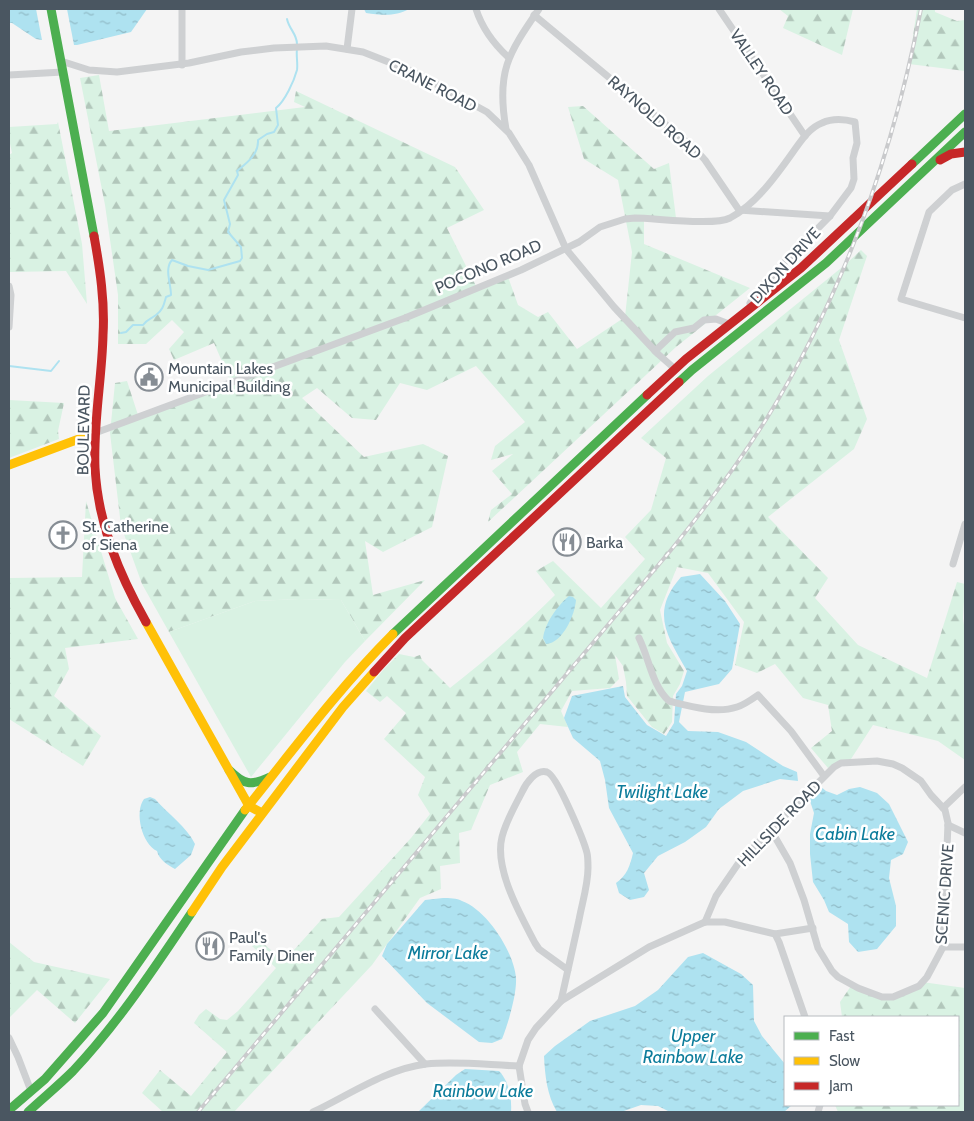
<svg xmlns="http://www.w3.org/2000/svg" width="974" height="1121" font-family="Cabin,sans-serif">
  <defs>
    <pattern id="forest-firs" width="22" height="20" patternUnits="userSpaceOnUse" patternTransform="scale(1.25)"><rect width="22" height="20" fill="#d9f2e3"/><path d="M5 1l3.5 6h-7zM16 11l3.5 6h-7z" fill="#b2c7bb"/></pattern>
    <pattern id="water-ripples" width="26" height="14" patternUnits="userSpaceOnUse" patternTransform="scale(1.25)"><rect width="26" height="14" fill="#aee2f0"/><path d="M2 4q2-2 4 0t4 0M15 11q2-2 4 0t4 0" fill="none" stroke="#90bac6"/></pattern>
  </defs>
  <rect width="100%" height="100%" fill="#f4f4f4"/>
  <g fill="url(#forest-firs)">
    <path d="M779 9H853L842 55 783 28 788 16Z"/>
    <path d="M917 9H935V12L957 21 965 20V71L909 64Z"/>
    <path d="M99 75 109 131 305 107 294 102 296 91 455 167 484 210 447 228 476 286 507 274 518 305 538 317 548 312 577 349 625 317 632 252 618 180 584 159 568 107 583 106 654 169 669 163 676 218 644 216V244L750 288 676 347 488 522 491 510 512 494 492 471 513 454 491 460 495 446 525 422 476 366 427 390 400 383 376 420 352 418 317 388 302 398 364 457 423 444 448 456 432 527 383 552 365 541 373 595 425 580 365 641 341 600 299 599 255 601 169 632 142 584 121 526 110 433 115 383 127 381 138 415 230 380 214 343 174 360 169 349 184 332 172 320 146 344H118V295L105 205 80 78Z"/>
    <path d="M58 122 82 244 87 304 66 271 9 272V155L12 153 9 139V127L57 124Z"/>
    <path d="M861 250 867 256 839 340 867 419 854 449 768 517 828 578 815 598 858 645 927 678 957 582 965 584 963 618 965 632V760L938 741 873 725 851 759 828 768 811 748 832 731 828 705 803 698 775 664 757 673 735 665 744 622 708 573 677 567 660 610 667 643 684 671 680 684 673 696 672 722 664 734 652 727 627 696 626 682 623 666 615 655 619 679 610 688 572 691 561 711 568 727 540 724 517 752 523 772 490 785 471 830 459 833 460 863 440 866 441 889 420 898 372 965 234 1112H163L142 1093 160 1070 191 1096 227 1052 194 1023 199 1015 206 1009 220 1019 227 1020 238 1011 276 968 252 946 258 939 284 961 322 919 339 917 411 838 430 814 418 795 425 777 384 739 406 713 387 696 380 702 366 691 384 669 399 654 414 657 420 655 422 660 450 688C487 659 522 628 555 595L536 571 553 561 601 608 645 559 625 537 651 510 666 458 641 438 708 376 846 264Z"/>
    <path d="M9 400 64 403 58 431 59 439 9 458Z"/>
    <path d="M86 501 115 598 138 639 65 648 69 669 54 696 101 736 83 766 9 719V578L82 577Z"/>
    <path d="M9 942 34 962 110 979 75 1023 37 990 9 1018Z"/>
    <path d="M922 982 965 988V1112H838L835 1105H958V1017H842L840 1002 851 986 895 997Z"/>
  </g>
  <path fill="#d9f2e3" d="M299 599 341 600 365 641 345 662 251 777 169 632 255 601Z"/>
  <g fill="url(#water-ripples)">
    <path d="M9 9H36L42 40 36 39 12 23H9Z"/>
    <path d="M67 9H147L131 32 77 45H74Z"/>
    <path d="M364 9H409C395 17 381 15 366 13Z"/>
    <path d="M700 574 725 601 740 624 732 669 719 684 685 692 679 722 688 731 718 732 746 742 783 766 797 772 798 781 780 779 743 791 719 809 706 827 685 842 658 856 644 873 649 890 644 897 630 900 619 893 616 883C627 875 630 866 633 853L609 808 605 780 600 761 573 738 564 718 572 696 623 686 625 697 647 725 666 736 674 723 676 694 682 686 687 671C667 636 650 612 681 577Z"/>
    <path d="M569 596 573 597 576 600C575 614 563 643 546 644L543 638C545 623 557 606 569 596Z"/>
    <path d="M820 786 826 791 837 795 849 789 860 787 877 793 889 804 908 842 903 854 891 860 889 878 896 906V926L877 949 858 952 849 942 848 924 829 912 824 900 813 882 810 854V834L814 813 809 798Z"/>
    <path d="M150 797 155 799C168 814 187 827 195 844L191 855 175 869C168 865 159 860 157 851 142 844 134 812 144 799Z"/>
    <path d="M443 898C449 898 457 898 462 901 487 910 514 952 516 978 517 994 508 1024 502 1039L492 1043 479 1042 427 1003 382 956 387 944 425 900Z"/>
    <path d="M703 953 741 974 753 985 754 1021 762 1036 785 1064V1105H792L784 1112H670L658 1106 641 1105 621 1112H557C547 1095 545 1076 544 1056L555 1046 590 1021 635 1006 658 990 688 957Z"/>
    <path d="M465 1069 499 1071C509 1081 512 1099 511 1112H418L456 1075Z"/>
  </g>
  <g fill="none" stroke-linecap="round" stroke-linejoin="round">
    <g stroke="#aee2f0" stroke-width="2">
      <path d="M287 19C289 29 297 34 297 44"/>
      <path d="M121 333 126 332 133 325H143C147 319 151 319 156 315 163 310 164 304 166 297L171 295C171 283 164 269 172 260L188 266 208 270 240 261 242 258 241 247 228 232 230 224 224 200 238 175 237 171C247 163 259 154 258 140L267 134 274 132 278 125 276 108C285 101 294 81 297 70 298 64 296 55 297 49"/>
      <path d="M9 366 51 371 59 361"/>
    </g>
    <g stroke="#ced0d2" stroke-width="7">
      <path d="M182 9V65"/>
      <path d="M476 9C482 28 494 44 508 57"/>
      <path d="M719 9 805 136"/>
      <path d="M534 15 695 149 705 160 739 210 830 216"/>
      <path d="M347 49 352 9"/>
      <path d="M61 61 89 70 117 72 189 63 241 52 274 48 326 46 363 52 414 72 487 112 509 133 529 165 566 249 614 307 658 354 675 369"/>
      <path d="M9 75 63 72"/>
      <path d="M506 129C496 72 508 54 539 9"/>
      <path d="M965 184 952 190 929 212 901 299 965 318"/>
      <path d="M9 286 11 295 9 327"/>
      <path d="M655 351 675 332 694 328 704 320 716 319 729 324"/>
      <path d="M95 433 405 318 521 270 579 242 600 227 625 219 635 218C655 218 714 226 730 218 756 204 776 176 793 152 801 141 809 128 822 123 833 118 844 119 855 122L857 143 853 158 854 179 851 188 830 216 781 266 760 289 750 303"/>
      <path d="M953 564 965 524"/>
      <path d="M639 638C649 658 652 686 669 701 689 706 716 714 737 707 744 705 751 700 758 695L791 731 824 776"/>
      <path d="M943 808 965 787"/>
      <path d="M948 825 965 833"/>
      <path d="M705 922 716 896 740 861 834 767 841 763 877 761 893 764 902 768 921 781 931 795 945 810 948 823 943 947 927 977 919 986 893 997H882L858 988 838 977 832 971 818 948 804 900 790 863 771 830"/>
      <path d="M775 934 813 928"/>
      <path d="M943 947H965"/>
      <path d="M561 1001C567 974 573 947 579 920 582 903 588 885 588 868 588 863 588 857 587 853 584 841 557 775 547 772 536 769 526 783 522 792 515 806 506 821 502 837 494 869 520 914 535 943L539 949 568 970"/>
      <path d="M375 1009 425 1064"/>
      <path d="M9 1038 18 1057 31 1091"/>
      <path d="M519 1066 528 1040 536 1028 561 1001 649 947 705 922H725L775 934 779 942 805 1017"/>
      <path d="M519 1066 525 1104 528 1112"/>
      <path d="M313 1112C349 1095 386 1069 426 1064 457 1061 488 1065 519 1066"/>
      <path d="M818 1112 820 1105"/>
    </g>
    <g stroke="#4caf50" stroke-width="9">
      <path d="M51 9 94 236"/>
      <path d="M912 164 965 114"/>
      <path d="M679 382 692 370 826 263 965 132"/>
      <path d="M393 634 647 395"/>
      <path d="M229 770C244 785 251 786 270 777"/>
      <path d="M9 1110 45 1079 103 1013 245 810"/>
      <path d="M28 1112C43 1098 59 1085 73 1071 119 1022 155 967 192 912"/>
    </g>
    <g stroke="#ffc107" stroke-width="9">
      <path d="M9 465 95 433"/>
      <path d="M146 622 249 806 262 813"/>
      <path d="M245 810C293 750 339 688 393 634"/>
      <path d="M192 912 222 867 343 707 374 672"/>
    </g>
    <g stroke="#c62828" stroke-width="9">
      <path d="M940 160 951 154 965 152"/>
      <path d="M94 236C100 269 105 302 103 335 102 379 93 423 95 468 98 524 119 574 146 622"/>
      <path d="M647 395 686 359 801 268 912 164"/>
      <path d="M374 672 405 638 679 382"/>
    </g>
    <g stroke="#c9cacc" stroke-width="4">
      <path id="rail" d="M198 1112 671 550C706 507 738 464 767 418 844 293 893 153 921 9"/>
    </g>
    <use href="#rail" stroke="#fff" stroke-width="2" stroke-dasharray="5.5" stroke-linecap="butt"/>
  </g>
  <defs>
    <g id="civic-ring" transform="scale(1.4375)"><circle r="9.5" fill="#fff" stroke="#868d94" stroke-width="1.5"/><path d="M-.6-6.5H3V-4.5H.6V-3L4-1V1h2V6H-6V1h2V-1L-.6-3ZM-1.2 2.5V6h2.4V2.5Z" fill="#868d94"/></g>
    <g id="church-ring" transform="scale(1.4375)"><circle r="9.5" fill="#fff" stroke="#868d94" stroke-width="1.5"/><path d="M-1.2-6h2.4v3.5h3.3v2.4h-3.3V6h-2.4V-.1h-3.3v-2.4h3.3Z" fill="#868d94"/></g>
    <g id="restaurant-ring" transform="scale(1.4375)"><circle r="9.5" fill="#fff" stroke="#868d94" stroke-width="1.5"/><path d="M-5-6h1v4h1v-4h1v4h1v-4h1v5L-1.5 .5V6h-2V.5L-5-1ZM5-6V6H3V1.5H1.5Q1.5-4 5-6Z" fill="#868d94"/></g>
  </defs>
  <g fill-rule="evenodd">
    <use href="#civic-ring" x="149" y="377"/>
    <use href="#church-ring" x="63" y="535"/>
    <use href="#restaurant-ring" x="567" y="542"/>
    <use href="#restaurant-ring" x="210" y="946"/>
  </g>
  <g text-anchor="middle" stroke-width="5" stroke-linejoin="round" paint-order="stroke">
    <g font-size="16" fill="#4a5661" stroke="#fff">
      <text transform="translate(762 72) rotate(56)" y="6">VALLEY ROAD</text>
      <text transform="translate(433 85) rotate(27)" y="6">CRANE ROAD</text>
      <text transform="translate(655 117) rotate(41)" y="6">RAYNOLD ROAD</text>
      <text transform="translate(785 265) rotate(-48)" y="6">DIXON DRIVE</text>
      <text transform="translate(488 266) rotate(-23)" y="6">POCONO ROAD</text>
      <text transform="translate(83 430) rotate(-89)" y="6">BOULEVARD</text>
      <text transform="translate(779 823) rotate(-46)" y="6">HILLSIDE ROAD</text>
      <text transform="translate(944 894) rotate(-86)" y="6">SCENIC DRIVE</text>
    </g>
    <g font-size="16" fill="#4a5661" stroke="#fff" text-anchor="start">
      <text x="168" y="374">Mountain Lakes<tspan x="168" dy="18">Municipal Building</tspan></text>
      <text x="82" y="532">St. Catherine<tspan x="82" dy="18">of Siena</tspan></text>
      <text x="586" y="548">Barka</text>
      <text x="229" y="943">Paul's<tspan x="229" dy="18">Family Diner</tspan></text>
    </g>
    <g font-size="18" font-style="italic" fill="#0c7c9b" stroke="#fff">
      <text x="662" y="798">Twilight Lake</text>
      <text x="855" y="840">Cabin Lake</text>
      <text x="448" y="959">Mirror Lake</text>
      <text x="693" y="1042">Upper<tspan x="693" dy="21">Rainbow Lake</tspan></text>
      <text x="483" y="1097">Rainbow Lake</text>
    </g>
  </g>
  <rect width="974" height="1121" fill="none" stroke="#4a5661" stroke-width="20"/>
  <rect x="784" y="1016" width="175" height="90" fill="#ffffff" stroke="#b7bbc0"/>
  <rect x="794" y="1032" width="25" height="8" fill="#4caf50" stroke="#b7bbc0"/>
  <text x="829" y="1041" font-size="15" fill="#4a5661">Fast</text>
  <rect x="794" y="1057" width="25" height="8" fill="#ffc107" stroke="#b7bbc0"/>
  <text x="829" y="1066" font-size="15" fill="#4a5661">Slow</text>
  <rect x="794" y="1082" width="25" height="8" fill="#c62828" stroke="#b7bbc0"/>
  <text x="829" y="1091" font-size="15" fill="#4a5661">Jam</text>
</svg>
